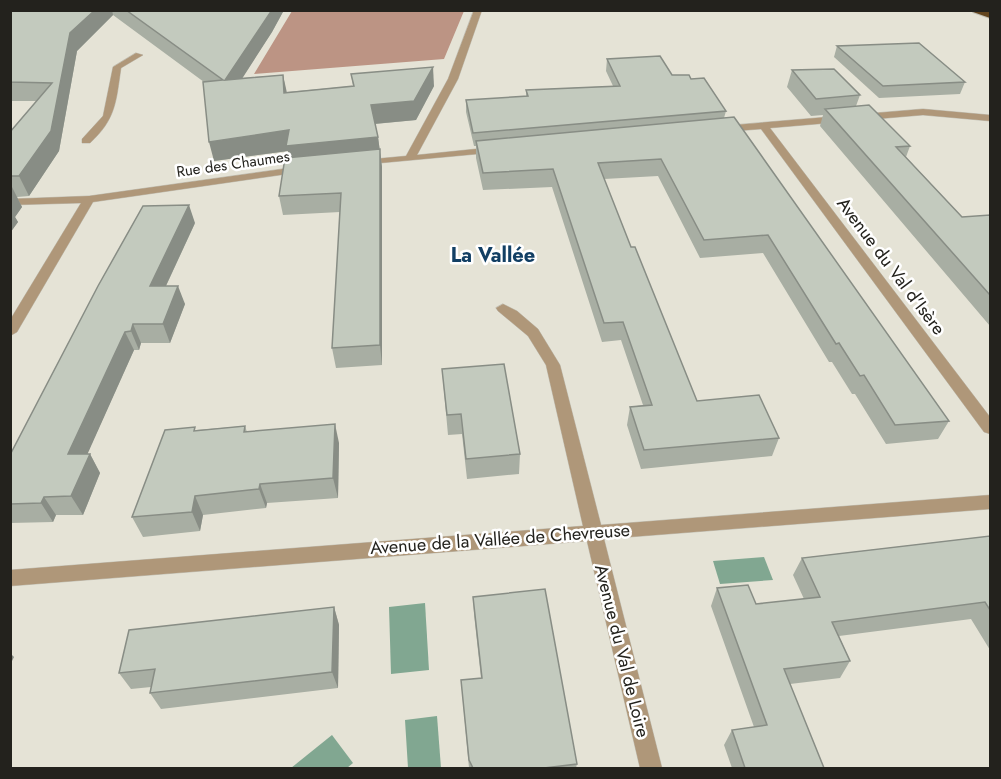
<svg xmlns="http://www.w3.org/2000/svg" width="1001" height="779" font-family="Jost,sans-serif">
  <rect width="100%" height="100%" fill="#e5e3d6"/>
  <path fill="#bc9484" d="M292 11V10L464 11 444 59 254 74Z"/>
  <g fill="#81a791">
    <path d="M764 557 773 580 720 584 713 561Z"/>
    <path d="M425 603 429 670 391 674 389 607Z"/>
    <path d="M437 716 441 768H408L405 720Z"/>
    <path d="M332 735 353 763 347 768H291Z"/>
  </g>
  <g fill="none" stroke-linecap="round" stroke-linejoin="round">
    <g stroke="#c2c0b5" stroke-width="1">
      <g id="minor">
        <path d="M474 10H482L458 79 417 155 495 147 500 150 499 152 359 165 358 163 363 160 406 156 448 79Z"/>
        <path d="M136 53 143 55 121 68C116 102 116 119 90 143H82V139L103 116 113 67Z"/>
        <path d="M923 109 990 115V121L923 115 770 128 990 417V434L984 432 761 129 722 132 717 129 722 126Z"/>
        <path d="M304 166 308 167V171L93 202 17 332 10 336V320L81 203 10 205V199L89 196Z"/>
        <path d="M503 304 517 311 538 329 560 365 601 525 990 495V509L604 539 662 768H640L587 541 10 586V570L583 526 546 365 528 336 498 311 496 308Z"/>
      </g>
    </g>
    <g stroke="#c2c0b5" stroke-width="2">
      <path id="highway" d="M972 10 990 12V18L973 12Z"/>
    </g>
    <use href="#minor" fill="#af9779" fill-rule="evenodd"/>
    <use href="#highway" fill="#62451e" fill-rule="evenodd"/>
  </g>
  <g fill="#a8aea3">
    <path d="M10 10H284L272 32 242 78 283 75 286 92 353 86 351 74 434 86 416 120 375 124 378 137 382 167V365L336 368 332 348 340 212 283 215 279 196 289 158 288 151 214 161 204 82 113 15 77 51 59 151 29 196 17 197 22 207 15 217 18 222 10 233V132L37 101H10Z"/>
    <path d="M837 46 965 82 960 94 879 98 834 57Z"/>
    <path d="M607 59 672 75 691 79 726 111 724 118 949 421 938 439 886 444 855 394H852L832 362H829L763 253 700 258 658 176 604 179 631 247 697 401 779 438 772 456 641 469 627 425 630 407 643 405 621 340 602 342 552 187 483 190 476 158V146H474L466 112V100L526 97V90L613 86 606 71Z"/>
    <path d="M792 70 860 95 856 106 910 146 906 157 962 217 990 215V326L820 126 823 115 811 116 787 87Z"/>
    <path d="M195 223 166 286 185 304 170 343H141L139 350H134L87 454H90L100 473 83 515H56L53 522 10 523V455Z"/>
    <path d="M442 369 520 454 519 474 467 479 462 434 448 435Z"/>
    <path d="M245 426 247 432 339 443 338 498 267 503 266 508 203 515 200 531 143 537 132 517 196 430Z"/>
    <path d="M990 536V650L971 619 839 636 850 661 840 678 790 684 824 768H732L724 745 732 730 754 727 711 606 717 588 756 604 804 599 793 575 802 558Z"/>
    <path d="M473 597 577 764 576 768H469L461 680 481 678 474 614Z"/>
    <path d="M334 607 339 625 338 688 161 709 150 693 151 687 131 689 119 673Z"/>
  </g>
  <g fill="#888d85">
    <path d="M95 10H112L113 15 77 51 59 151 29 196 19 176 70 33Z"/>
    <path d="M272 10H284L272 32 229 99 225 80Z"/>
    <path d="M433 67 434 86 416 120 373 124 371 105Z"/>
    <path d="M283 75 287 93H284Z"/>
    <path d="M289 130 378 137 382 167V365L380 345V156L291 165 288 151 214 161 209 142Z"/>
    <path d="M12 187 22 207 15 217 18 222 10 233V188Z"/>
    <path d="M189 205 195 223 157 305 150 286Z"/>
    <path d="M178 286 185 304 170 343 163 324Z"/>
    <path d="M133 324 141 343 139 350 131 331Z"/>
    <path d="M125 332 134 350 79 473 68 454Z"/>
    <path d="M335 424 339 443 338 498 333 478Z"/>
    <path d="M90 454 100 473 83 515 71 496Z"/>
    <path d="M260 484 267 503 266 508 259 489Z"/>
    <path d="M195 496 203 515 200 531 192 512Z"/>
    <path d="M44 497 56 515 53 522 41 503Z"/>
    <path d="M334 607 339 625 338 688 332 672Z"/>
    <path d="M10 653 14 657 10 665Z"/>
  </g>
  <g fill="#c3cabe" stroke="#888d85" stroke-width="1.5">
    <path d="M10 10H95L70 33 51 131 19 176H10V132L52 83 10 82Z"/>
    <path d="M126 10H272L225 80 283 75 284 93 354 86 351 74 433 67 414 101 371 105 378 137 286 146 289 130 209 142 203 82 223 80Z"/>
    <path d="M919 43 965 82 883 86 837 46Z"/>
    <path d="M660 56 672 75H689L691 79 704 78 726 111 473 133 466 100 528 96 526 90 620 86 607 59Z"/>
    <path d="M834 69 860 95 816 99 792 70Z"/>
    <path d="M869 105 910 146 896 147 962 217 990 215V295L825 109Z"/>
    <path d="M734 117 949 421 895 425 864 375 860 376 839 343 836 344 768 235 704 240 661 159 598 163 631 247H635L697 401 759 395 779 438 644 450 630 407 652 405 623 322 604 323 553 169 483 173 476 141Z"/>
    <path d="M380 149V345L332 348 341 193 279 196 285 158Z"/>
    <path d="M189 205 150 286H178L163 324H133L131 331 125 332 68 454H90L71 496 44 497 41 503 10 504V455L98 286 143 206Z"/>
    <path d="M504 364 520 454 466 459 461 414 447 415 442 369Z"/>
    <path d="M335 424 333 478 260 484 259 489 195 496 192 512 132 517 165 430 195 427 194 431 245 426 244 432Z"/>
    <path d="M990 536V610L985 602 832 622 850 661 784 669 824 768H745L732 730 767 725 717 588 748 585 756 604 820 597 802 558Z"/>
    <path d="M545 589 577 764 544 768H473L469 760 461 680 482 678 473 597Z"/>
    <path d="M334 607 332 672 150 693 155 669 119 673 129 630Z"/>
  </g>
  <g text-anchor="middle" stroke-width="5" stroke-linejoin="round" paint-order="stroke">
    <g font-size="15" fill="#23221d" stroke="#fff">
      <text transform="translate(233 164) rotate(-8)" y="5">Rue des Chaumes</text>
    </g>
    <g font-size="18" fill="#23221d" stroke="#fff">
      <text transform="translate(891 266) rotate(53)" y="6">Avenue du Val d'Isère</text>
      <text transform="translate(500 539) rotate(-4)" y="6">Avenue de la Vallée de Chevreuse</text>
      <text transform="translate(622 651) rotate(76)" y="6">Avenue du Val de Loire</text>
    </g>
    <g font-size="20" font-weight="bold" fill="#123f64" stroke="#fff">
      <text x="493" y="262">La Vallée</text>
    </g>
  </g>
  <rect width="1001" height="779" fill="none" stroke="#23221d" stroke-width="24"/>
</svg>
